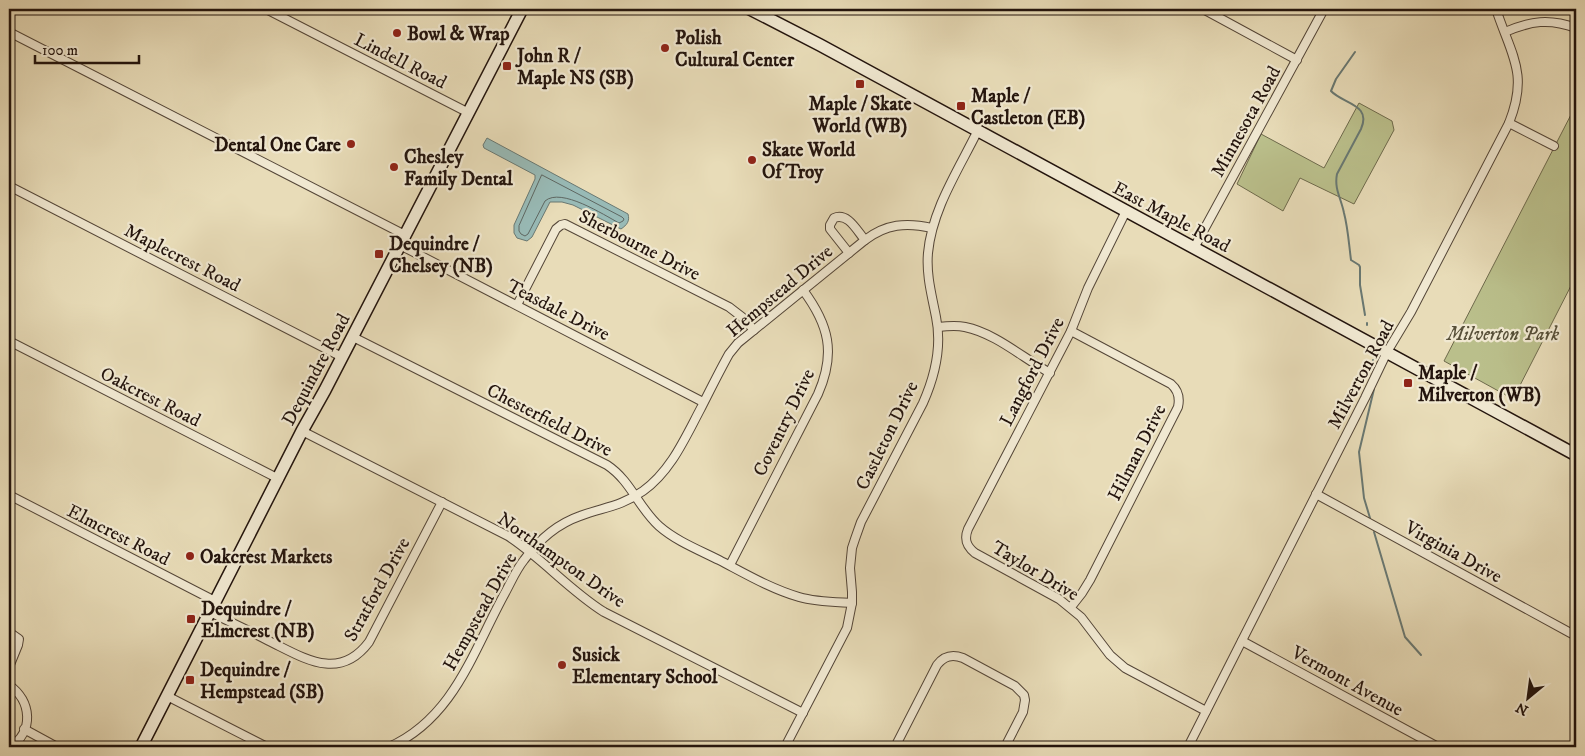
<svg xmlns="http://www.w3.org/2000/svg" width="1585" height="756" font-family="'IM FELL DW Pica',serif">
  <rect width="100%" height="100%" fill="#e8dcb8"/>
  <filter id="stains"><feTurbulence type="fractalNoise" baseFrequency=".004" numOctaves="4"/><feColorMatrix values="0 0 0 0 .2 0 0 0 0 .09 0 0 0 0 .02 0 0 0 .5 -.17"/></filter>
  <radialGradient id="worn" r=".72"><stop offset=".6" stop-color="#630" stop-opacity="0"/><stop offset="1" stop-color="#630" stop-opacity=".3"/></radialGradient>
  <g fill="#babf8b" stroke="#6e6a4c">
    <path d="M1359 103 1392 121 1394 130 1354 204 1300 178 1283 211 1237 184 1261 134 1324 168Z"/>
    <path d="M1576 105V276L1513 399 1444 361Z"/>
  </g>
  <path fill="#98bab6" stroke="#697872" d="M487 138 628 214C630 221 627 225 621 229L573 205 562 202H550L532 237 527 241 517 238 514 233V225L535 179V175L484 148 483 145Z"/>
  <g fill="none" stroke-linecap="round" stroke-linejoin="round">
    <path stroke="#5e6762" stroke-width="1" d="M542 175 622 217 624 219 623 221 619 223C604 215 561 187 545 201L528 234 525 236 521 234 519 231V226Z"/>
    <g stroke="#697872" stroke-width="2">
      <path d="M1315 9 1317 10"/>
      <path d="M1355 52 1336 79 1331 91C1343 104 1372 104 1361 129L1337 174C1334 189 1341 198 1344 213 1348 228 1349 245 1351 260L1359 265 1360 267V285L1365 315"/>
      <path d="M1367 323V325"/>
      <path d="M1373 360V361"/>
      <path d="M1370 518 1364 498 1359 452 1374 389"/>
      <path d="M1374 532 1405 637 1421 655"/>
    </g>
    <g stroke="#544638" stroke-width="10">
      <g id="minor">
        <path d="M266 9 469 113"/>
        <path d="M1203 9 1297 60"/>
        <path d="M9 32 405 235"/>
        <path d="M1505 32C1531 21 1549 18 1576 28"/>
        <path d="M1509 123 1554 146"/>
        <path d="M9 186 342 357"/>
        <path d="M1126 211 1088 288 1071 331 968 529C964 539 966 546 975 553L1059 599 1081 617 1110 655 1125 668 1206 711"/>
        <path d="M400 245 703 402"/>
        <path d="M1194 248 1324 9"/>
        <path d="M849 253 830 229V225L834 218C848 212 857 231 865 240"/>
        <path d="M517 305 556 229 561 225 565 224 729 307 742 317 754 330"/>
        <path d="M938 327C947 326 956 325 965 327 995 333 1023 358 1050 373"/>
        <path d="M353 337 607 465C631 481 638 507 659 526 676 541 699 550 719 560 744 573 771 589 799 597 816 602 834 602 852 603"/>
        <path d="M9 341 279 479"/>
        <path d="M302 431 508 536C542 558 569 590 604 612L803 713"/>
        <path d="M1316 494 1576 636"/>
        <path d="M9 495 215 601"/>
        <path d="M730 565 818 394C836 353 829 325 803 290"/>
        <path d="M1071 607 1082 593 1090 580 1178 407C1180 398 1178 390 1171 384L1071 331"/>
        <path d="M210 612C230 622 250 631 269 641 304 658 339 682 369 642L442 502"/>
        <path d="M9 632 19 639 18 645 9 667"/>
        <path d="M1242 641 1438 747"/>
        <path d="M9 685C32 701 34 732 10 747"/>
        <path d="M167 696 267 747"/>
        <path d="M24 729 57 747"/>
        <path d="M16 743 27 747"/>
        <path d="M389 747C454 718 473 651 505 593 511 582 516 570 524 560 538 541 557 524 580 516 604 507 620 507 643 491 671 471 685 438 701 408 710 390 719 372 729 354L738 343 865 240C886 224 906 222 932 228"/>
        <path d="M785 747 847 628 852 603V592L850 568 852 548 855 539 861 522 923 403C935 376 942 346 936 317 932 296 926 275 928 253 932 209 959 169 978 130"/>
        <path d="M895 747 937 665C944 656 952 654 963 658L1015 686 1024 695 1025 700 1023 712 1005 747"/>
        <path d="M1188 747 1365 398 1387 352 1411 312 1509 123C1529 73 1511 55 1496 9"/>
      </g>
    </g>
    <g stroke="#23140d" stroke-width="14">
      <g id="secondary">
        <path d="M750 9 820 45 1576 455"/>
        <path d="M141 747 302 431 325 390 522 9"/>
      </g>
    </g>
    <use href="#minor" stroke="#f0e8d1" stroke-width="8"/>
    <use href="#secondary" stroke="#f0e8d1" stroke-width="11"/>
  </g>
  <g fill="#8f2418" stroke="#f0e8d1" stroke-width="2">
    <circle cx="397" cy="33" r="5"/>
    <circle cx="665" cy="48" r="5"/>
    <rect x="502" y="61" width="10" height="10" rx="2.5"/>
    <rect x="855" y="79" width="10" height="10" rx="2.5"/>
    <rect x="956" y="101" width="10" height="10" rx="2.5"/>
    <circle cx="351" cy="144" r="5"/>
    <circle cx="752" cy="160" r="5"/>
    <circle cx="394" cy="167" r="5"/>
    <rect x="374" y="249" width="10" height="10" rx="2.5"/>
    <rect x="1403" y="378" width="10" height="10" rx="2.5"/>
    <circle cx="190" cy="556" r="5"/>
    <rect x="186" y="614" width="10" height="10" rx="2.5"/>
    <circle cx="562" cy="665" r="5"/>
    <rect x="185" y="675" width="10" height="10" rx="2.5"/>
  </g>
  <g text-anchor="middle" stroke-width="4.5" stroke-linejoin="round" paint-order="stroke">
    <g font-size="19" font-weight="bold" fill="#23140d" stroke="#f0e8d1" text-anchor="start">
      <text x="407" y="40">Bowl &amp; Wrap</text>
      <text x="675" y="44">Polish<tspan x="675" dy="22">Cultural Center</tspan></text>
      <text x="517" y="62">John R /<tspan x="517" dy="22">Maple NS (SB)</tspan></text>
      <text x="971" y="102">Maple /<tspan x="971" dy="22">Castleton (EB)</tspan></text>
      <text x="860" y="110" text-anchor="middle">Maple / Skate<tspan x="860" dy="22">World (WB)</tspan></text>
      <text x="341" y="151" text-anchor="end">Dental One Care</text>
      <text x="762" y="156">Skate World<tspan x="762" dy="22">Of Troy</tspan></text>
      <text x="404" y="163">Chesley<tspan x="404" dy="22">Family Dental</tspan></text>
      <text x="389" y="250">Dequindre /<tspan x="389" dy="22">Chelsey (NB)</tspan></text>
      <text x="1418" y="379">Maple /<tspan x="1418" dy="22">Milverton (WB)</tspan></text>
      <text x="200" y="563">Oakcrest Markets</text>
      <text x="201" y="615">Dequindre /<tspan x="201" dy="22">Elmcrest (NB)</tspan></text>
      <text x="572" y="661">Susick<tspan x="572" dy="22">Elementary School</tspan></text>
      <text x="200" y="676">Dequindre /<tspan x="200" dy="22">Hempstead (SB)</tspan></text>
    </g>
    <g font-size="19" fill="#23140d" stroke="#f0e8d1">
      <text transform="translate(401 60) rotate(27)" y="7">Lindell Road</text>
      <text transform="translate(1245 121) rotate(-61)" y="7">Minnesota Road</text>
      <text transform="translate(1172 216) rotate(28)" y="7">East Maple Road</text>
      <text transform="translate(640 244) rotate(27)" y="7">Sherbourne Drive</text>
      <text transform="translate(183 257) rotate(27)" y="7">Maplecrest Road</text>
      <text transform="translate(779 290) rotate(-40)" y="7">Hempstead Drive</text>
      <text transform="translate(559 309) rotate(27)" y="7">Teasdale Drive</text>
      <text transform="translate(315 369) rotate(-62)" y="7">Dequindre Road</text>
      <text transform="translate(1031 371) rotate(-63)" y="7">Langford Drive</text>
      <text transform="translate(1360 374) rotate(-62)" y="7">Milverton Road</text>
      <text transform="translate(151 396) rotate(27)" y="7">Oakcrest Road</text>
      <text transform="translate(550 419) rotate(27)" y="7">Chesterfield Drive</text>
      <text transform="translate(783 422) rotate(-64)" y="7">Coventry Drive</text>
      <text transform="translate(886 435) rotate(-64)" y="7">Castleton Drive</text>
      <text transform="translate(1136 452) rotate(-63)" y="7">Hilman Drive</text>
      <text transform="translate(119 534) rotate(27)" y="7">Elmcrest Road</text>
      <text transform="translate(1454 551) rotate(29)" y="7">Virginia Drive</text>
      <text transform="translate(562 559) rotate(35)" y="7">Northampton Drive</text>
      <text transform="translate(1036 570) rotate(31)" y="7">Taylor Drive</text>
      <text transform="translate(376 589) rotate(-61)" y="7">Stratford Drive</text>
      <text transform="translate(479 611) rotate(-61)" y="7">Hempstead Drive</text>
      <text transform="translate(1348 680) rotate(29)" y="7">Vermont Avenue</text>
    </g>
    <g font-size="19" font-style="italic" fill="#585039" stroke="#f0e8d1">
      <text x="1503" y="340">Milverton Park</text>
    </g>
  </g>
  <rect width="1585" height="756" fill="none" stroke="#e8dcb8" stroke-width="30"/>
  <rect x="10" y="10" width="1565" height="736" fill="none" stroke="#23140d" stroke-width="2.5"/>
  <rect x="15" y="15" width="1555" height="726" fill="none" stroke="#23140d"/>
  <g transform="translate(1528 698) rotate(209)" stroke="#f0e8d1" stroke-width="4" paint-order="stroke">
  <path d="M0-4L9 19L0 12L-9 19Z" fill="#23140d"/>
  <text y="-8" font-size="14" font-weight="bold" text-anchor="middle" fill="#23140d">N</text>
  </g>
  <path d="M35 55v8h104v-8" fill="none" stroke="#23140d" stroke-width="2.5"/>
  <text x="42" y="55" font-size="15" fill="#23140d" stroke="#f0e8d1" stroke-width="4" paint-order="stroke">100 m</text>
  <rect width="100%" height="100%" filter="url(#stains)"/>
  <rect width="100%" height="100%" fill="url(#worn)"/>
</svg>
